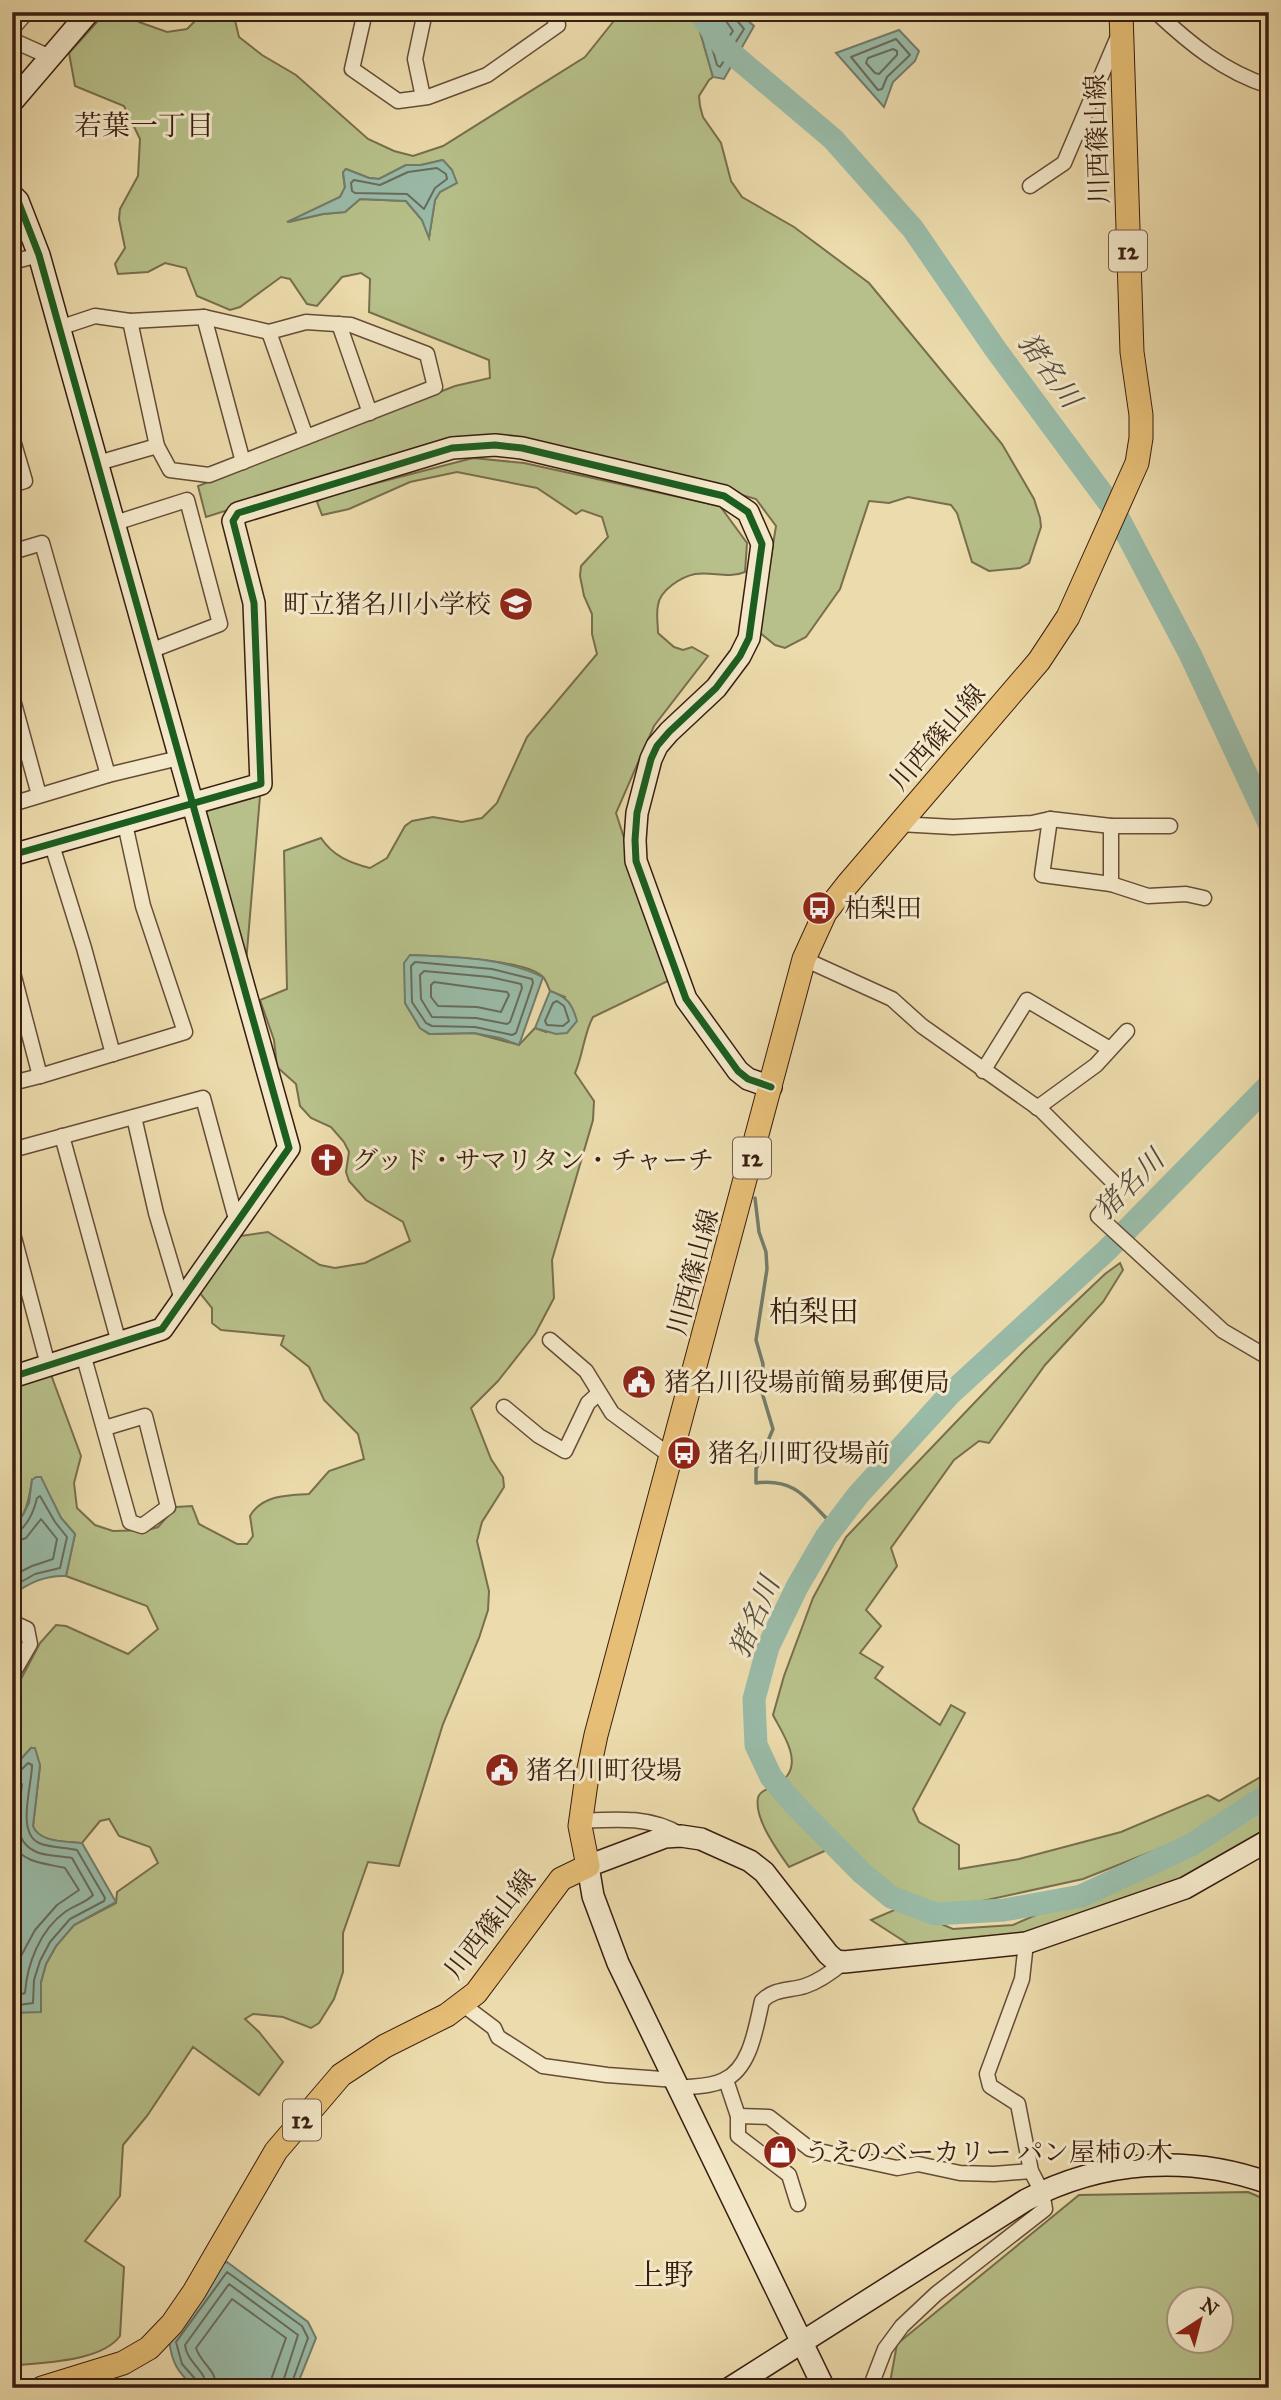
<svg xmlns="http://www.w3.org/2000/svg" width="1281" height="2400" font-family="'IM FELL Great Primer','Noto Serif JP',serif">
  <rect width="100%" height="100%" fill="#ecdbac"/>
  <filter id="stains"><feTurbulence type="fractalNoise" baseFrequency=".00286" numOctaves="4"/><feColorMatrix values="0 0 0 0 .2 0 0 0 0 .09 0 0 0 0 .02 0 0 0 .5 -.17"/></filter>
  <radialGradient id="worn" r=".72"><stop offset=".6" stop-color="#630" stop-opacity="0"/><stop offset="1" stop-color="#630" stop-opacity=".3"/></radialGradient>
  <g fill="#b7c08a" stroke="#786e4d" stroke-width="2" fill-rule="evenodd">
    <path d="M106 12H125L139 22 167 32 187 29 204 12H233L239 37 262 55 296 75 368 139 394 151 413 156 443 146 585 57 613 22V12H688L697 21 713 77 709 80 699 96 700 106 703 117 721 143 731 181 742 197 794 227 869 283 1002 444 1034 499 1040 518 1041 527 1029 563 1020 568 989 571 972 562 957 513 951 505 908 497 889 503 869 501 840 589 806 637 785 648 775 645 759 632 776 526 756 499 691 480 448 440 206 517 198 486 455 386 490 378 489 360 369 312 370 279 361 273 342 277 317 306 307 304 290 279 281 277 240 307 230 310 197 296 186 268 165 263 148 272 118 274 115 264 125 248 119 219 120 209 138 176 140 139 124 106 75 86 69 53ZM442 160 452 170 435 200 429 237 422 220 406 201 360 199 345 212 323 214 289 222 340 197 345 188 343 173 346 169 369 178 379 179 406 165H421Z"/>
    <path d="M473 458 524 463 720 506 747 543 745 572C728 579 712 571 695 574 681 577 660 590 658 605 656 614 658 624 658 633L674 647 683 650 692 647 708 656 654 726 616 813 670 980 593 1017C584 1033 583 1055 575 1073L594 1101 593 1120 552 1260 554 1298 535 1334 498 1381 471 1408 491 1459 503 1477 504 1487 482 1522 477 1541 489 1591 488 1610 479 1638 443 1724 399 1866 368 1862 343 1933V1972L334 1999 319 2023 311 2028 283 2017 253 2014 245 2019 259 2032 283 2062 259 2095 193 2047 147 2116 123 2145 120 2196 85 2241 124 2267 120 2336C101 2362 43 2362 12 2366V2013L41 2011V1982L46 1964 56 1946 74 1925 116 1903 117 1892 158 1863 150 1847 119 1836 109 1819 100 1821 82 1843C66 1841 39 1843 33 1826L40 1766 31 1748 12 1769V1696L40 1643 56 1625 66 1626 128 1654 158 1629 147 1606 66 1576 75 1534 61 1518 52 1500 32 1480C29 1498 27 1516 12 1528V1383L50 1372 81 1456 74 1483 77 1508 95 1525 113 1531 148 1530 158 1527 176 1507 192 1506 199 1524 237 1544H247L253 1536 250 1516C262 1495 287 1495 309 1494L329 1471 364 1459 358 1434 324 1400 309 1367 281 1345 284 1336 221 1330 212 1323V1308L195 1287 234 1237 268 1232 320 1265 335 1268 365 1263 410 1241 403 1222 366 1200 349 1181 346 1172 349 1152 344 1142 331 1127 311 1118 300 1106 296 1084 277 1067 274 1040 260 1000 287 989 284 851 321 838C333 856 350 863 370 868L387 858 405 826 412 821 433 817 462 822 482 818 497 803 527 737 597 654 592 634V614L584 596 580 576 581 566 608 537 602 517 582 510 576 514 537 488 457 472 410 482 349 509 322 515 317 502 326 496ZM410 955C437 956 523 959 542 976 546 979 548 987 550 991L565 997 546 1032 535 1028 519 1045 474 1033 429 1034 420 1028 405 1003Z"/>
    <path d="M261 784 244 987 192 805Z"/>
    <path d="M1120 1263 1123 1270 1103 1302 1045 1365 989 1443 979 1441 954 1460 891 1548 897 1566 866 1610 881 1626 860 1653 883 1667 875 1678 940 1725 951 1705 965 1713 913 1809 919 1822 959 1845V1869L1019 1859 1121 1832 1208 1795 1219 1801 1269 1772V1784L1191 1836 1083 1879 950 1908 891 1891 840 1844 789 1867C778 1851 754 1819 758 1798 759 1792 765 1790 769 1788 775 1784 783 1781 787 1776 801 1758 781 1731 773 1715L784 1676 813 1598 846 1537 1025 1350 1105 1274Z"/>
    <path d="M1269 1805V1833L1195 1877 1015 1937 913 1947 871 1920 899 1908 911 1911 953 1929 1013 1925 1047 1910 1098 1898 1205 1847Z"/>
    <path d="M1248 2192 1269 2201V2388H889L897 2344 1079 2195ZM1180 2298H1222V2340H1180Z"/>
  </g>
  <g fill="#99bba8" stroke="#737c6b" stroke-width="2">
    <path d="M688 12H738L754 26 724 79 713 77 697 21Z"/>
    <path d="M899 30 919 51 915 61 893 82 884 107 836 53Z"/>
    <path d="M443 160 452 170 457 183 440 192 435 200 429 238 422 220 406 201 360 199 345 212 323 214 287 222 340 197 345 187 343 172 346 169 369 178 379 179 406 165H421Z"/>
    <path d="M410 955C454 957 502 957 543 977L519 1045 500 1038 474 1033 430 1034 420 1028 405 1003 404 963Z"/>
    <path d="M550 991C567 997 572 1003 577 1021L567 1033 556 1034 535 1028Z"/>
    <path d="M36 1477H41L61 1518 75 1534 66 1576C45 1575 29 1583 12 1595V1528L23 1515 29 1503 32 1480Z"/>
    <path d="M31 1748H35L40 1765 33 1826C39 1843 66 1841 82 1843L116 1902 74 1925 56 1946 46 1964 41 1982V2012L12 2013V1769Z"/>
    <path d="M227 2262 308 2322 316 2338 296 2388H194C177 2370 172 2364 169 2340L222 2264Z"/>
  </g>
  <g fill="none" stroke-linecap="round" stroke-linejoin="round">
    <g stroke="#696c5c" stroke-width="2">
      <path d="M698 12 704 19 717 65 720 67 744 29 735 18 734 12"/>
      <path d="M710 12 720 43 723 45 733 31 726 21 725 12"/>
      <path d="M896 39 910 55 887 77 882 89 878 90 851 57Z"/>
      <path d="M893 49 897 51V55L879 74 875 73 866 63 868 58Z"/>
      <path d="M437 168 446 174 447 179 435 188 424 209 407 194 355 193 352 191 351 183 354 180 380 185 408 172Z"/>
      <path d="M415 962 492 969 532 979 533 983 516 1033 512 1035 475 1027 432 1026 426 1023 412 1002 411 966Z"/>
      <path d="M424 971 490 977 521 984 522 988 510 1022 507 1024 476 1018 432 1017 421 999 420 975Z"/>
      <path d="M434 982 507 992 509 995 501 1012 477 1007 438 1006 431 997V985Z"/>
      <path d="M557 1001 564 1006 569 1021 563 1026 547 1025 545 1021 553 1003Z"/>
      <path d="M12 1534C26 1531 34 1511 37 1498L40 1496 55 1522 67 1537 60 1568 35 1574 12 1587"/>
      <path d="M12 1543 26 1538 41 1519 57 1539 53 1559 32 1566 12 1576"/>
      <path d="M12 1773 19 1772 28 1763 32 1765C32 1786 16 1832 39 1843 50 1848 65 1847 77 1850L105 1898 104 1901 70 1919 50 1942 40 1961 34 1980 33 2003 12 2006"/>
      <path d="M12 1782H19L22 1784C20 1808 8 1842 39 1853 49 1856 61 1856 72 1858L93 1895C86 1903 74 1905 65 1912 40 1930 27 1964 25 1993L12 1997"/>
      <path d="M12 1844C25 1864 45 1863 65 1868L79 1890 57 1905 35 1930 21 1956 12 1986"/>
      <path d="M198 2388 197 2381 182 2364 176 2342 227 2272 302 2326 308 2338 290 2388"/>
      <path d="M207 2388C206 2370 187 2363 185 2345L229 2284 298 2335 281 2388"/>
      <path d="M217 2388C216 2369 201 2364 196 2348L232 2299 286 2338 272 2377 270 2388"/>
    </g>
    <path stroke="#737c6b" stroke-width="3.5" d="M755 1198 759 1232 766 1252 767 1269 756 1340 763 1364 761 1389 773 1429 756 1469V1483C797 1478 807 1500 834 1526"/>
    <g stroke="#99bba8" stroke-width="23">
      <path d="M699 12 724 47 833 139 913 229 996 350 1113 508 1190 654 1269 823"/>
      <path d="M1269 1085 1107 1250 950 1394 858 1495 826 1537 797 1587 768 1647 754 1699 756 1745 771 1777 794 1804 862 1873 891 1897 935 1914 1004 1910 1081 1896 1191 1845 1269 1794"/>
    </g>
    <g stroke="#664c37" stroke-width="17">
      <g id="street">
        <path d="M365 12 352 69 398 101 428 97 487 75 558 25 550 12"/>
        <path d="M1156 12C1189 43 1224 72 1269 86"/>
        <path d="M12 29 27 12"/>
        <path d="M12 40 50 57"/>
        <path d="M423 97 415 59 425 12"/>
        <path d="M1030 186 1064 163 1119 34"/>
        <path d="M12 262 39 255"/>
        <path d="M204 317 243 462"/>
        <path d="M130 321 157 446"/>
        <path d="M339 324 370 413"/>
        <path d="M59 328 95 316 130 321 204 317 269 332 306 322 351 325 427 354 435 387 209 475 170 470 157 446 98 463"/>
        <path d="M269 332 306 437"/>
        <path d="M12 437 25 481 12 485"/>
        <path d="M115 523 187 500 220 624 150 651"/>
        <path d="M12 552 42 543 108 775 179 758"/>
        <path d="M12 696 39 795"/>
        <path d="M12 804 108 775"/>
        <path d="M1050 819 1042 875 1111 884 1148 896 1186 894 1204 898"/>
        <path d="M899 824 953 827 1032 823 1050 819 1111 826H1170"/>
        <path d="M51 842 84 948 113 1054"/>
        <path d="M1111 884V826"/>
        <path d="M804 959 892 999 922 1026 1041 1110 1121 1190 1098 1216 1223 1331 1269 1358"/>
        <path d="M12 969 40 1076 185 1032 143 906 125 824"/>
        <path d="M983 1071 1027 1000 1110 1049"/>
        <path d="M12 1083 40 1076"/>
        <path d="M1037 1108 1096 1065 1127 1031"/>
        <path d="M134 1117 156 1213 182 1300"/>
        <path d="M62 1136 119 1343"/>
        <path d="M12 1150 203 1098 237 1223"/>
        <path d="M12 1230 48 1365"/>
        <path d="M550 1340 586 1371 612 1413 672 1457"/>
        <path d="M83 1354 130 1522 142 1526 168 1507 145 1416 105 1428"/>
        <path d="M504 1407 539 1436 565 1451 588 1403 599 1393"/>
        <path d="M12 1622 27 1629 30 1644 12 1675"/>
        <path d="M581 1821C616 1819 650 1816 681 1835"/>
        <path d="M462 2004 494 2028 498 2037 543 2066 607 2075 676 2080"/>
        <path d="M726 2080 738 2116V2136L789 2175 798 2204"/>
        <path d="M680 2088C694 2086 710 2087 724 2080 751 2068 756 2026 762 2001 775 1988 789 1991 805 1986 820 1981 832 1972 844 1962"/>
        <path d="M738 2116 769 2117 810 2149 897 2168 918 2164 960 2173 994 2174 1031 2171"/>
        <path d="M870 2388 885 2349 902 2326 936 2294 1045 2209 1042 2192 1031 2171 1018 2104 990 2086 987 2074 1022 1979 1026 1943"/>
      </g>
    </g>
    <g stroke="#391d10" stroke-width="24">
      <g id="secondary">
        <path d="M12 102 89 12"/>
        <path d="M12 195 18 201 39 255 289 1148 162 1329 12 1377"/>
        <path d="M12 855 261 784 254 603 233 521 238 513 452 448 495 445 522 448 724 496 748 512 762 544 749 638 740 656 716 688 669 732 657 746 651 759 637 813 635 840 636 861 686 999 738 1071 748 1079 771 1087"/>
        <path d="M730 2388 1026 2200C1102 2160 1188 2154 1269 2183"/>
        <path d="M824 2388 618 1963 593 1896 588 1866 665 1837 681 1836 701 1839 750 1861 764 1872 828 1954 836 1961 844 1962 1026 1943 1185 1888 1269 1840"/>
      </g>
    </g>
    <g stroke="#391d10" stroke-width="25">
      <path id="primary" d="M42 2388 123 2363 149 2348 172 2324 194 2292 276 2151 341 2075 385 2046 447 2015 476 1993 561 1879 588 1866 580 1826 586 1783 596 1735 804 959 825 913 847 885 1039 661 1068 617 1137 463 1141 438V415L1132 352 1121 12"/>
    </g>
    <use href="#street" stroke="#f3e8c9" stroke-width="14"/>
    <use href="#secondary" stroke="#f3e8c9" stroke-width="21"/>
    <use href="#primary" stroke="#e6be76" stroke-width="23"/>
    <g stroke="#f3e8c9" stroke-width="11">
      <g id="cycleway">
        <path d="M12 195 18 201 39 255 289 1148 162 1329 12 1377"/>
        <path d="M12 855 261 784 254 603 233 521 238 513 452 448 495 445 522 448 724 496 748 512 762 544 749 638 740 656 716 688 669 732 657 746 651 759 637 813 635 840 636 861 686 999 738 1071 748 1079 771 1087"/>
      </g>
    </g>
    <use href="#cycleway" stroke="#1b5e20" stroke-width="7"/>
  </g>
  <defs>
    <g id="school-disc" transform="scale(1.75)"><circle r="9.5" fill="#8f2418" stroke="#f3e8c9"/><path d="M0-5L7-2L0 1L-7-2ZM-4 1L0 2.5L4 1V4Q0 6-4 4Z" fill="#fff"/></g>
    <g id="bus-disc" transform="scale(1.75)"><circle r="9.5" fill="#8f2418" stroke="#f3e8c9"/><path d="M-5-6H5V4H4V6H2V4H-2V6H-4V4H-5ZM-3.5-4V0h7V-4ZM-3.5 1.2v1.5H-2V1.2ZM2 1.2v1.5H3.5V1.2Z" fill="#fff"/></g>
    <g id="church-disc" transform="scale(1.75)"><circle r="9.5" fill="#8f2418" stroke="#f3e8c9"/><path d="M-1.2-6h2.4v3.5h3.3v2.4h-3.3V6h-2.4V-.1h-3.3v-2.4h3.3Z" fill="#fff"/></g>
    <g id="civic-disc" transform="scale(1.75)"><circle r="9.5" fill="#8f2418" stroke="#f3e8c9"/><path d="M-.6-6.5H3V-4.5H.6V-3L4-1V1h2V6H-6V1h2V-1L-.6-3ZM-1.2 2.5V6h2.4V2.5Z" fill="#fff"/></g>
    <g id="shop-disc" transform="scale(1.75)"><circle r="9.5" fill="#8f2418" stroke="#f3e8c9"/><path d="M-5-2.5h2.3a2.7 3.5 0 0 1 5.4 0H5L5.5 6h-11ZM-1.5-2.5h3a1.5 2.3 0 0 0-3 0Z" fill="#fff"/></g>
  </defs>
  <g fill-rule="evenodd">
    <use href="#school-disc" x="516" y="604"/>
    <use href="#bus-disc" x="819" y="908"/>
    <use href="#church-disc" x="327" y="1160"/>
    <use href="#civic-disc" x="639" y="1382"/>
    <use href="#bus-disc" x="684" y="1453"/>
    <use href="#civic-disc" x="502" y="1770"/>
    <use href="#shop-disc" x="780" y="2152"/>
  </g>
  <g text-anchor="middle" stroke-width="6" stroke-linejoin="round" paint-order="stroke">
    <g fill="#f3e8c9" stroke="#715a48" stroke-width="2">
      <rect x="1109" y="230.5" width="38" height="41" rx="5"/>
      <rect x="733" y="1137.5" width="38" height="41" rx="5"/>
      <rect x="283" y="2099.5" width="38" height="41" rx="5"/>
    </g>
    <g font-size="24" font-weight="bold" fill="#391d10">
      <text x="1128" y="259">12</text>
      <text x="752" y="1166">12</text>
      <text x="302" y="2128">12</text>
    </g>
    <g font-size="26" fill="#391d10" stroke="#f3e8c9">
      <text transform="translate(1097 139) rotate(-92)" y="9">川西篠山線</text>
      <text transform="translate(937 737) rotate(-49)" y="9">川西篠山線</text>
      <text transform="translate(693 1272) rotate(-75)" y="9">川西篠山線</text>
      <text transform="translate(490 1924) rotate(-52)" y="9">川西篠山線</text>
    </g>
    <g font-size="26" fill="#391d10" stroke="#f3e8c9" text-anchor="start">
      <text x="491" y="613" text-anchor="end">町立猪名川小学校</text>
      <text x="844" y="917">柏梨田</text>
      <text x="352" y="1169">グッド・サマリタン・チャーチ</text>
      <text x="664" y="1391">猪名川役場前簡易郵便局</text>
      <text x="708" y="1462">猪名川町役場前</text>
      <text x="526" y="1779">猪名川町役場</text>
      <text x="804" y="2161">うえのベーカリー パン屋柿の木</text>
    </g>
    <g font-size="28" fill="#391d10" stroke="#f3e8c9">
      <text x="144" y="135">若葉一丁目</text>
    </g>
    <g font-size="28" font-style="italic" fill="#564c3e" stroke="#f3e8c9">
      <text transform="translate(1050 370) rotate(54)" y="10">猪名川</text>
      <text transform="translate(1129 1184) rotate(-45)" y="10">猪名川</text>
      <text transform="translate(754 1617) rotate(-67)" y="10">猪名川</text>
    </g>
    <g font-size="30" fill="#391d10" stroke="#f3e8c9">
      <text x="814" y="1322">柏梨田</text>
      <text x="664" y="2285">上野</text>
    </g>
  </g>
  <rect width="1281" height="2400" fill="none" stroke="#ecdbac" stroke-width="42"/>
  <rect x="14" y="14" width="1253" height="2372" fill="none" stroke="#391d10" stroke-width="3.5"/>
  <rect x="21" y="21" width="1239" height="2358" fill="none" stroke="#391d10" stroke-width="2"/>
  <g transform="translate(1200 2320) rotate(36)"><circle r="33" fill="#f3e8c9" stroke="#a9977f" stroke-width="2"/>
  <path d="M0-5L12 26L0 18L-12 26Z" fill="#8f2418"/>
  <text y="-10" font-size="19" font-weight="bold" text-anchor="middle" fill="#391d10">N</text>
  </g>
  <rect width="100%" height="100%" filter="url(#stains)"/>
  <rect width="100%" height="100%" fill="url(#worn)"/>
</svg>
